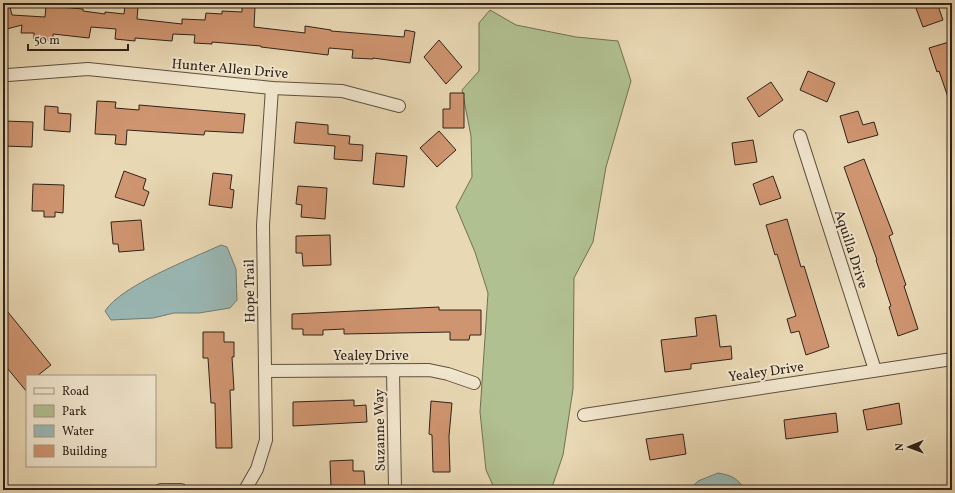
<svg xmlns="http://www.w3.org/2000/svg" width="955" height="493" font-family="Vollkorn,serif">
  <rect width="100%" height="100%" fill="#e9d8b4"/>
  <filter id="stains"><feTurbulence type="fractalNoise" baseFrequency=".005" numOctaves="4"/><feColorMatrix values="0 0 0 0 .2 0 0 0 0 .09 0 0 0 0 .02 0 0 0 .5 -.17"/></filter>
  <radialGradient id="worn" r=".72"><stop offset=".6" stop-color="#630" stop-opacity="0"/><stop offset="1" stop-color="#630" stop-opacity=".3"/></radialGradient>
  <path fill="#b1c091" stroke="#707154" d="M490 10 516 25 576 37 618 41 631 81 606 167 593 242 574 278 573 389 563 455 551 490H495L486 470 480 412 488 293 475 252 456 207 472 177 471 136 462 90 479 71V23Z"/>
  <g fill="#9ab8b5" stroke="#707c76">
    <path d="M221 245 227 247 236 269 237 300 230 308 199 313H174L153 318 111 320 105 311C122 285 191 259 221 245Z"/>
    <path d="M718 473C730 475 739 478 744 490H689L698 481Z"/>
  </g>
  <g fill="#cf9570" stroke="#302218">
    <path d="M3 3H9L12 15 45 17 46 6 83 9V11L105 14V12L124 14 125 5 138 7 137 19 182 24V19L205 20 206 13 222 14V11L242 12V6L255 7 254 27 305 33V26L331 30V31L404 37 405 30 415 32 410 63 373 58V59L352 58 353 50 329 48 328 55 261 47V46L212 42V44L194 43 195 35 173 34 172 41 135 38V41L115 39 116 29 91 27 89 38 53 34V40L34 39V33H21L22 25 3 30Z"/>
    <path d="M914 3H937L943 20 923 27Z"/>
    <path d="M439 40 462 67 446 84 424 57Z"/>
    <path d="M949 42 952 52V102L950 103 939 71 937 72 929 48Z"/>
    <path d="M808 71 835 83 827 102 800 90Z"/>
    <path d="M771 82 783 100 759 117 747 98Z"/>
    <path d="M450 93H464V128H443V109H450Z"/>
    <path d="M97 101 116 102 115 108 139 110V105L245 114 243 133 205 131 204 135 127 130 126 145 115 144 116 135 95 134Z"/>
    <path d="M45 106 58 107V113L71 114 70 132 44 130Z"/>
    <path d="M858 111 863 125 874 122 878 135 848 143 840 116Z"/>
    <path d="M4 121 33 122 32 147 3 146Z"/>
    <path d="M296 122 328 125V134L350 136 349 144 363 145 362 161 334 159 335 146 294 143Z"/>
    <path d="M439 131 456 150 437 167 420 148Z"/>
    <path d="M753 140 757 162 735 165 732 143Z"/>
    <path d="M376 153 407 156 404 187 373 184Z"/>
    <path d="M864 159 893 234 889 236 906 285 904 286 918 329 898 336 889 307 891 306 876 260H877L844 167Z"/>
    <path d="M124 171 146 179 143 189 149 192 144 206 115 197Z"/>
    <path d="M213 173 232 175 230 189 234 190 232 208 209 205Z"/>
    <path d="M773 176 781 198 760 205 753 184Z"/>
    <path d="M33 184 64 185 63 213 55 212V217H44V211H32Z"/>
    <path d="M298 186 327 188 325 219 301 217 302 205 296 204Z"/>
    <path d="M787 219 801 267 804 266 829 347 806 355 799 331 791 333 787 319 796 316 777 254 775 255 766 225Z"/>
    <path d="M141 220 144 250 119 252 118 244H113L111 222Z"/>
    <path d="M330 235 331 265 303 266 302 253H296V236Z"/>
    <path d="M3 306 51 365 37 376H27V392L3 363Z"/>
    <path d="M439 307V310H481V335H470L469 340H450V332L344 334V329L323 330V335H303V329H292V314Z"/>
    <path d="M716 315 720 347 731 346 732 359 691 364V369L665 372 661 340 697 336 695 318Z"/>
    <path d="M203 332H224V342H234V357H232L234 390H230L232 448H216L215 403H211L208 358H203Z"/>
    <path d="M354 400V406L366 405 367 422 293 426V402Z"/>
    <path d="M431 401 452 403 449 436 450 472H433L432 435 429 434Z"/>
    <path d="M899 403 902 424 867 430 863 410Z"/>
    <path d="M836 413 838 432 786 439 784 420Z"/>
    <path d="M683 434 686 454 650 460 646 439Z"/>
    <path d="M353 460V471H364L365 486 331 487 330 461Z"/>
  </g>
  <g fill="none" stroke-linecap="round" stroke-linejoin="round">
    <g stroke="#5e503f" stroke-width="14">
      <g id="street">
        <path d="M8 75 88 69 272 88 342 91 399 106"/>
        <path d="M800 136 875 370"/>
        <path d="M393 370 395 490"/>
        <path d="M265 371 429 370 448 374 474 383"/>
        <path d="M584 415 952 359"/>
        <path d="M161 490H181"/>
        <path d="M245 490 257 469 266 440 263 225 272 88"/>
      </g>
    </g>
    <use href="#street" stroke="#f1e6ce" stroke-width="12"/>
  </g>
  <g text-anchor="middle" stroke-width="4" stroke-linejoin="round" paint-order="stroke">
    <g font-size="14" fill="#302218" stroke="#f1e6ce">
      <text transform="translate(230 68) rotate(5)" y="5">Hunter Allen Drive</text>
      <text transform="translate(852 249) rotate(72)" y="5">Aquilla Drive</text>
      <text transform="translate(249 291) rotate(-91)" y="5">Hope Trail</text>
      <text x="371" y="360">Yealey Drive</text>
      <text transform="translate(766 371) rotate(-8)" y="5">Yealey Drive</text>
      <text transform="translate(379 430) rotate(-91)" y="5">Suzanne Way</text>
    </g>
  </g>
  <rect width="955" height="493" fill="none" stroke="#e9d8b4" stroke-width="16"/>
  <rect x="4" y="4" width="947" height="485" fill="none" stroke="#302218" stroke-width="2"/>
  <rect x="8" y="8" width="939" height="477" fill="none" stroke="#302218"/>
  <rect x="26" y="375" width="130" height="92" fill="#f1e6ce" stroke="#a49885"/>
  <rect x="34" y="388" width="20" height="6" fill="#f1e6ce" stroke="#a49885"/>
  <text x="62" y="395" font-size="12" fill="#302218">Road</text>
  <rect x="34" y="405" width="20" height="12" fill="#b1c091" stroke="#a49885"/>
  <text x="62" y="415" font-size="12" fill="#302218">Park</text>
  <rect x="34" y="425" width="20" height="12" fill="#9ab8b5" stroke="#a49885"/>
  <text x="62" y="435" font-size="12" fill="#302218">Water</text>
  <rect x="34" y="445" width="20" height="12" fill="#cf9570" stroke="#a49885"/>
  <text x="62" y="455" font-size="12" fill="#302218">Building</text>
  <g transform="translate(909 447) rotate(269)" stroke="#f1e6ce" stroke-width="3" paint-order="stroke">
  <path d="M0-3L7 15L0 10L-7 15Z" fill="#302218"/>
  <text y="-6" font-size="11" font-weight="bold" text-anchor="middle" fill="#302218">N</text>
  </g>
  <path d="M28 44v6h100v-6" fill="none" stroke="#302218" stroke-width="2"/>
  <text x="34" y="44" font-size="12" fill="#302218" stroke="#f1e6ce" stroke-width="3" paint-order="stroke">50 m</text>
  <rect width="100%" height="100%" filter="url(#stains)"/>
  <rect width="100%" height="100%" fill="url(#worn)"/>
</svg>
